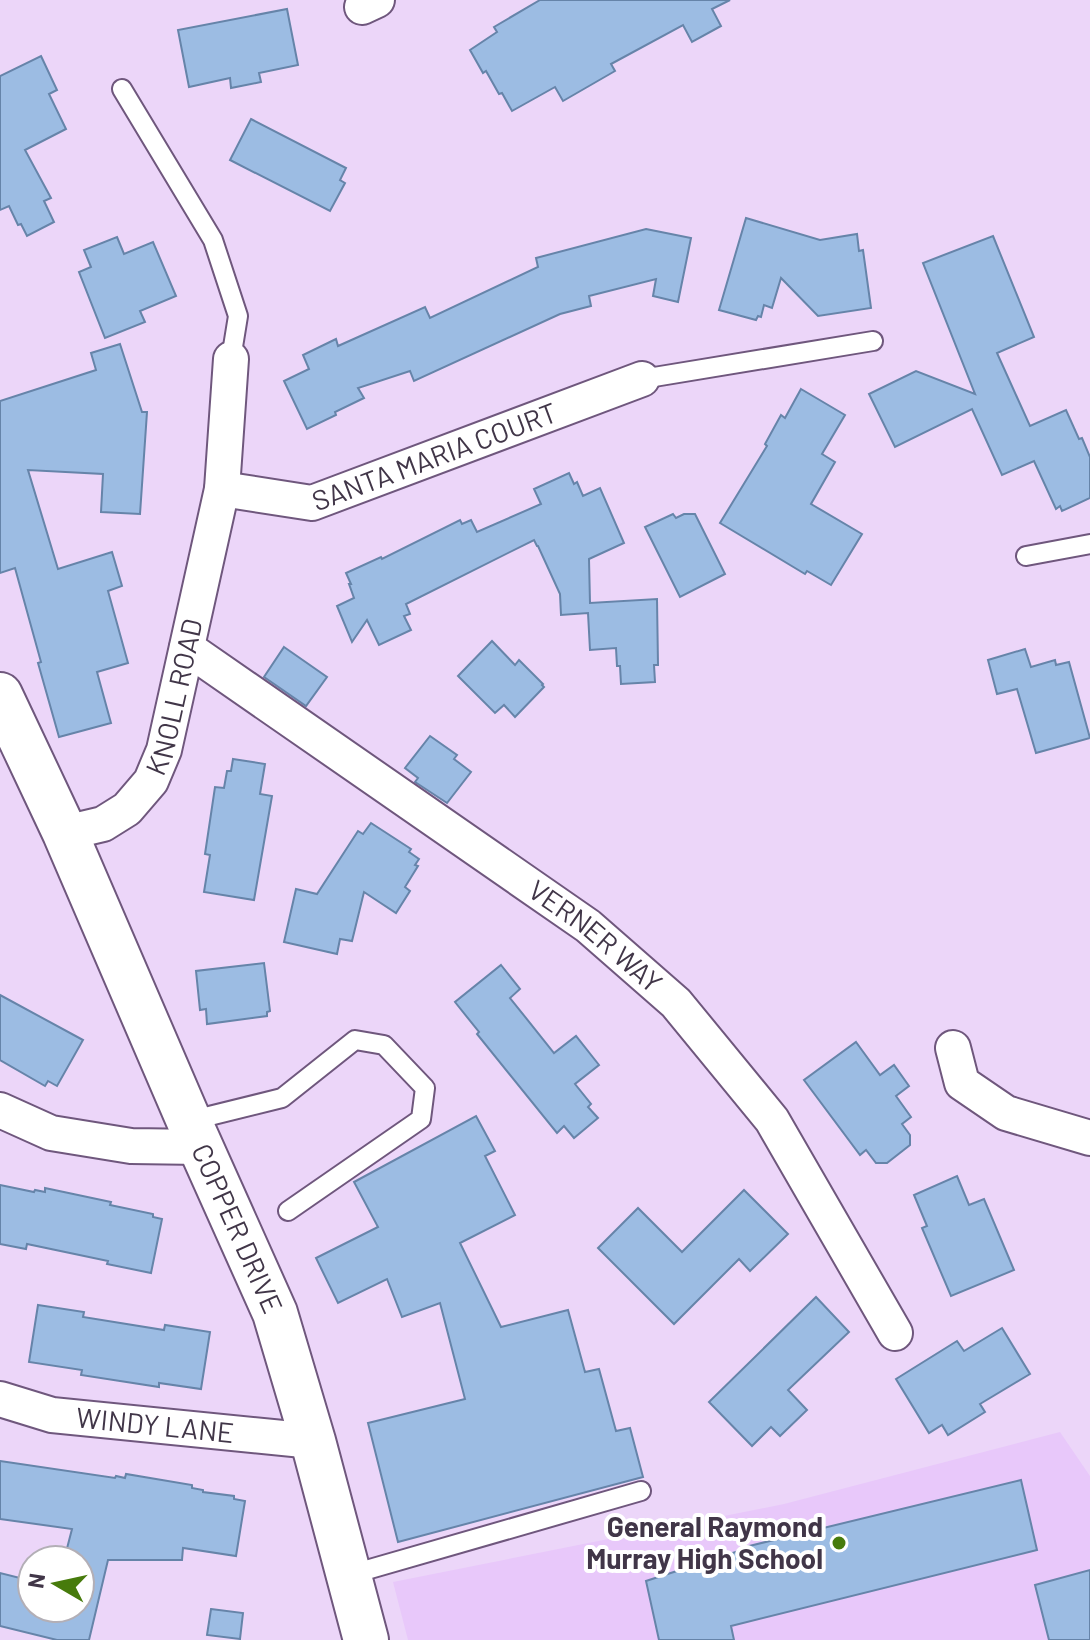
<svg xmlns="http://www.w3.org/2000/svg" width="1090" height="1640" font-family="Barlow,sans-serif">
  <rect width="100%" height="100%" fill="#ecd6f9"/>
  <path fill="#e8c8fa" d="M1060 1432 1090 1476V1640H408L393 1582 784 1504Z"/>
  <g fill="#9cbce3" stroke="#6684a9" stroke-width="2">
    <path d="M540 0H730L712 9 721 26 692 42 683 25 611 64 615 71 563 101 555 87 512 111 502 93 499 94 486 71 483 73 470 50 497 32 494 27Z"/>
    <path d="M287 9 298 65 259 73 261 82 231 88 230 78 189 87 178 30Z"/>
    <path d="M41 56 57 90 49 94 66 129 25 150 51 198 44 201 54 222 27 236 21 224 18 225 9 206 0 210V76Z"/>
    <path d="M251 119 346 168 340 180 345 183 330 211 230 160Z"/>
    <path d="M746 218 820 240 857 234 859 251 863 250 871 308 818 316 781 278 772 308 764 305 761 317 758 316 756 320 719 310Z"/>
    <path d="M646 229 691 238 678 302 653 296 656 279 589 296 591 306 560 314 414 381 410 371 358 388 364 398 335 412 336 415 307 429 284 381 309 369 303 355 336 339 338 346 425 307 430 318 538 267 536 258Z"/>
    <path d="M993 236 1034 337 997 353 1030 426 1066 410 1079 439 1082 438 1090 457V498L1062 511 1060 506 1056 509 1034 461 1002 475 972 409 895 447 869 394 916 371 975 394 923 263Z"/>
    <path d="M117 237 124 254 153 242 176 296 140 311 145 322 105 338 79 272 91 267 84 250Z"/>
    <path d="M120 344 142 412H147L140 514 101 512 103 474 28 470 58 569 112 552 122 586 108 591 128 663 97 672 111 723 59 737 38 663 41 662 15 568 0 573V401L96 370 91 353Z"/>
    <path d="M801 389 845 415 822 454 835 462 811 504 862 534 831 585 807 571 805 574 720 523 767 446 765 444 781 415 785 418Z"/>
    <path d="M569 473 574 484 577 482 583 496 600 488 624 543 589 559 590 603 657 599 658 665H654L655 682 621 684 620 666H617L616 648 590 650 588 613 561 615 560 594 538 546H537L534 540 406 604 410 614 404 616 411 630 379 645 367 620 352 642 337 606 354 598 349 584H351L346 573 381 557 382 559 460 520 462 524 471 520 477 532 541 504 534 489Z"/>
    <path d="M673 514 676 518 684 514H695L725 574 680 597 645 527Z"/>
    <path d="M492 641 515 665 519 660 543 684 542 685 544 687 515 717 504 705 495 713 458 676Z"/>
    <path d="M284 647 327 677 306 706 264 677Z"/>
    <path d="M1025 649 1031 667 1055 660 1056 665 1069 662 1090 738 1036 753 1017 689 997 694 988 660Z"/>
    <path d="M430 736 457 755 454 759 471 772 447 803 415 782 418 778 405 768Z"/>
    <path d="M233 759 265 764 260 794 272 796 254 900 204 892 210 855 205 854 215 787 224 788 227 771H231Z"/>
    <path d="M371 823 411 849 409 852 419 859 415 865 418 866 405 887 410 891 396 913 364 892 352 941 340 939 337 954 284 942 296 889 317 894 358 831 363 834Z"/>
    <path d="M264 963 270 1011 267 1012V1016L207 1024 206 1009 200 1010 196 971Z"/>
    <path d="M501 965 520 989 510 998 554 1053 576 1036 599 1065 575 1084 591 1104 588 1107 598 1118 574 1138 564 1126 557 1133 477 1034 479 1032 455 1002Z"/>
    <path d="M0 995 83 1040 57 1086 48 1081 45 1086 0 1060Z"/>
    <path d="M856 1042 880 1075 894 1065 909 1086 896 1096 911 1117 902 1124 910 1135V1145L887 1163H876L866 1150 860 1155 804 1080Z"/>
    <path d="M476 1116 495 1151 485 1156 515 1215 460 1243 501 1327 568 1310 585 1372 599 1369 616 1431 630 1428 643 1477 398 1542 368 1423 465 1399 440 1303 402 1317 387 1279 338 1303 316 1258 378 1227 354 1182Z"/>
    <path d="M957 1176 969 1205 984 1199 1014 1270 951 1296 922 1228 927 1226 914 1195Z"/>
    <path d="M0 1185 34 1192 35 1190 45 1192V1188L111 1202 110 1205 153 1214V1217L162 1219 151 1273 107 1264 108 1261 27 1244 26 1249 0 1244Z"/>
    <path d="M744 1190 788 1234 750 1271 739 1259 674 1324 598 1248 638 1208 682 1252Z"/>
    <path d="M816 1297 849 1332 788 1390 807 1410 780 1436 771 1427 752 1446 709 1402Z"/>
    <path d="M38 1305 84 1312 83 1317 164 1330 165 1325 210 1332 201 1389 159 1383V1387L81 1375 82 1370 29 1362Z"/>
    <path d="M1002 1328 1030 1374 980 1404 985 1412 948 1435 942 1425 929 1433 896 1379 957 1341 964 1351Z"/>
    <path d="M0 1461 115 1478 116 1476 125 1478 126 1474 192 1485V1488L203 1490V1492L234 1496V1499L245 1501 236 1556 183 1548 182 1560H108L89 1640H57L0 1626V1573L32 1581V1608H80V1560H64L72 1529 0 1519Z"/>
    <path d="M1021 1480 1037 1550 731 1626 734 1640H659L646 1581 745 1549V1547Z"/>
    <path d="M1090 1570V1640H1049L1035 1585Z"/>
    <path d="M211 1609 243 1613 240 1639 207 1635Z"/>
  </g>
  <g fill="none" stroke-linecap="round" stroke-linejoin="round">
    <g stroke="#6f577d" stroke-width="22">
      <g id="lane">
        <path d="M122 89 213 240 238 316 231 359"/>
        <path d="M642 379 873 341"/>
        <path d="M1026 556 1090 544"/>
        <path d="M189 1121 282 1098 355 1040 384 1045 425 1088 421 1119 288 1211"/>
        <path d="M349 1575 641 1491"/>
      </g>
    </g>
    <g stroke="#6f577d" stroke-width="38">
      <g id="street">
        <path d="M362 7 377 0"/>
        <path id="s1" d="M222 489 312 503 642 379"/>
        <path id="s2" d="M187 648 588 926 676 1003 772 1120 895 1333"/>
        <path id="s3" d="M65 833 103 824 127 809 151 781 164 750 222 489 231 359"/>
        <path d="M953 1048 962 1083 1006 1113 1090 1138"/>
        <path d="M0 1110 51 1133 131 1146 201 1147"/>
        <path id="s4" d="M0 1399 52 1415 313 1441"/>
      </g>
    </g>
    <g stroke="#6f577d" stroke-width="48">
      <g id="secondary">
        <path id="s5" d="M0 695 65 833 189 1121 275 1313 313 1441 366 1640"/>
      </g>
    </g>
    <use href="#lane" stroke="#fff" stroke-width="18"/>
    <use href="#street" stroke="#fff" stroke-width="34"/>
    <use href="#secondary" stroke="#fff" stroke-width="44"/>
  </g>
  <circle fill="#477b0c" stroke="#fff" stroke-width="3" cx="839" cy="1543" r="8"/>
  <g text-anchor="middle" stroke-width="8" stroke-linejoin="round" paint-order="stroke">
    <g font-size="28" fill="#413648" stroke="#fff">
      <text dy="10" stroke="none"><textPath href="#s1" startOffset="222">SANTA MARIA COURT</textPath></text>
      <text dy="10" stroke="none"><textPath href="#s3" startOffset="192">KNOLL ROAD</textPath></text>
      <text dy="10" stroke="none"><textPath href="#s2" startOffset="500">VERNER WAY</textPath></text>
      <text dy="10" stroke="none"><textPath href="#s5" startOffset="584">COPPER DRIVE</textPath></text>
      <text dy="10" stroke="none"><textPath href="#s4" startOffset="158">WINDY LANE</textPath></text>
    </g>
    <g font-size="28" font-weight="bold" fill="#413648" stroke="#fff" text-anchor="end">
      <text x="823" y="1537">General Raymond<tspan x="823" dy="32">Murray High School</tspan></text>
    </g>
  </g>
  <g transform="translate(56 1584) rotate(279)"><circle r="38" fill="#ffffff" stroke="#b3afb6" stroke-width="2"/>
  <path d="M0-6L14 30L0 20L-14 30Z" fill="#477b0c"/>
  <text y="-12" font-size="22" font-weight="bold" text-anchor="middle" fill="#413648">N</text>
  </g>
</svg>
